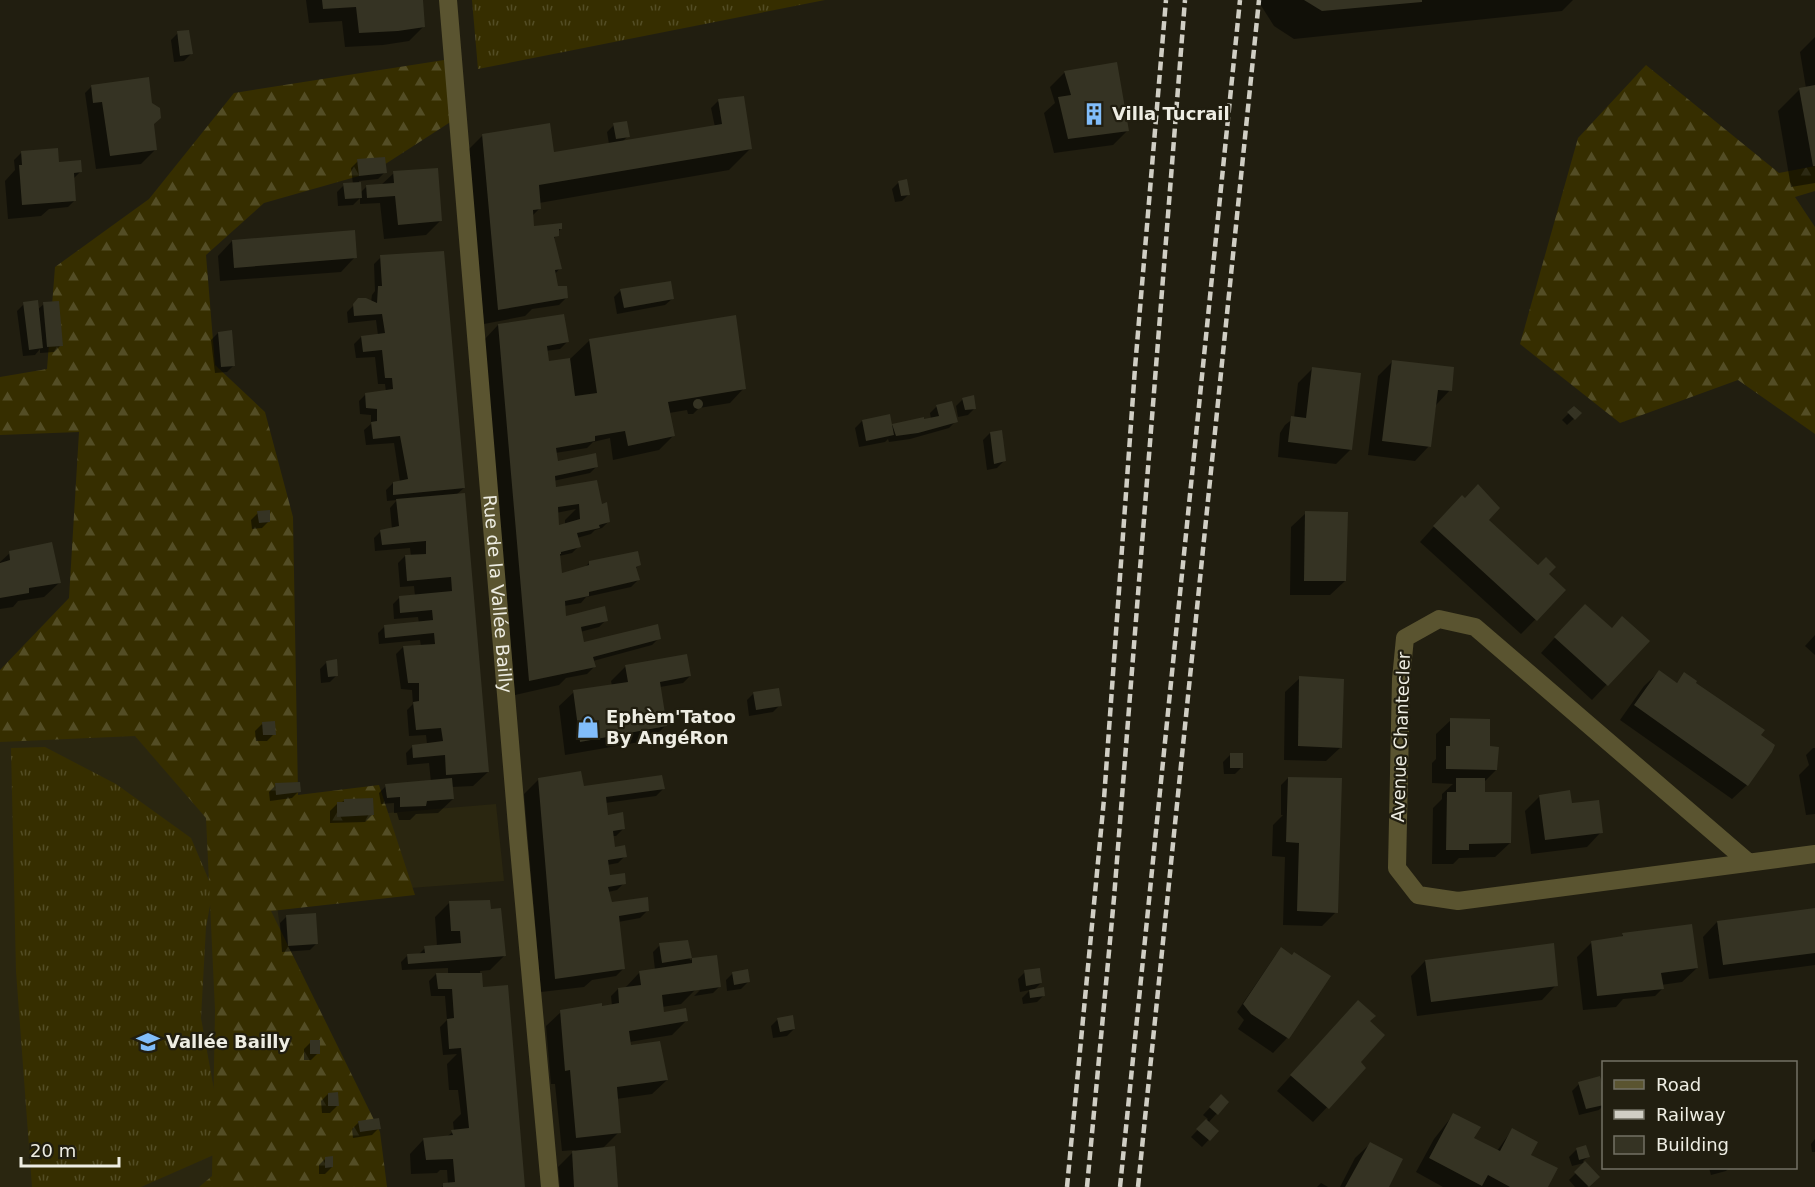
<svg xmlns="http://www.w3.org/2000/svg" width="1815" height="1187" font-family="'DejaVu Sans',sans-serif">
  <defs>
    <pattern id="grass-tufts" width="24" height="20" patternUnits="userSpaceOnUse" patternTransform="scale(1.5)"><rect width="24" height="20" fill="#362e00"/><path d="M3 7l-1-3M5 7V3M7 7l1-3M15 17l-1-3M17 17v-4M19 17l1-3" fill="none" stroke="#534d25"/></pattern>
    <pattern id="forest-firs" width="22" height="20" patternUnits="userSpaceOnUse" patternTransform="scale(1.5)"><rect width="22" height="20" fill="#362e00"/><path d="M5 1l3.5 6h-7zM16 11l3.5 6h-7z" fill="#534d25"/></pattern>
  </defs>
  <rect width="100%" height="100%" fill="#211e10"/>
  <path fill="#2a2610" d="M0 670 80 675 243 825 496 804 504 881 276 898 315 1187H0Z"/>
  <g fill="url(#grass-tufts)">
    <path d="M472 0H825L478 69Z"/>
    <path d="M45 747 116 784 191 838 213 890 206 927 201 1018 225 1150 141 1187H32L16 971 11 748Z"/>
  </g>
  <g fill="url(#forest-firs)">
    <path d="M444 60 452 121 373 172 264 203 206 255 215 365 265 412 293 517 298 795 379 785 415 895 271 911 380 1132 387 1187H199L212 1176 215 1010 206 818 135 736 0 742V670L69 598 79 432 0 435V377L47 369 55 267 149 199 234 93Z"/>
    <path d="M1646 65 1779 173 1815 166V191L1795 197 1815 227V434L1738 380 1620 423 1520 344 1578 138Z"/>
  </g>
  <g fill="#0007" fill-rule="evenodd">
    <path d="M306 0H421L424 26 409 41 383 45 345 47 342 21 309 23Z"/>
    <path d="M1261 0H1573L1562 11 1294 39 1274 26 1260 4Z"/>
    <path d="M178 33 191 54 184 61 174 62 171 40Z"/>
    <path d="M1815 37V183L1791 187 1778 111 1800 89 1806 88 1800 52Z"/>
    <path d="M1065 72 1127 131 1113 145 1054 153 1044 113 1055 103 1050 87Z"/>
    <path d="M92 86 153 125 155 150 141 164 96 169 85 93Z"/>
    <path d="M718 101 750 149 729 170 539 203V209L532 216 533 229 561 228 553 240 560 268 555 274 557 288 566 298 559 305 532 309 525 316 484 324 468 150 483 135 552 154 609 144 607 132 614 125 628 136 622 142 715 127 711 108Z"/>
    <path d="M21 153 80 172 73 179 75 200 68 207 49 209 41 216 8 219 5 181 15 170 14 160Z"/>
    <path d="M358 161 385 172 378 179 359 181 360 193 367 186 381 185 394 173 440 221 426 235 384 239 380 203 360 204V198L353 205 338 206 337 192 344 185 353 184 351 168Z"/>
    <path d="M899 182 909 194 902 201 895 202 892 189Z"/>
    <path d="M232 241 355 257 341 272 220 281 218 256Z"/>
    <path d="M381 257 464 488 456 495 488 772 473 786 452 787 453 799 438 813 416 814 410 820H399L397 813H394V803L381 804 379 793 386 786 431 782 429 763 407 765 406 753 413 746 427 744 426 735 409 736 407 710 413 704 412 690 401 689 396 654 403 647 421 646 420 640 379 644 378 633 385 626 419 623 418 617 394 619 393 604 400 597 415 596 414 586 400 587 398 563 405 556H411L410 548 375 551 374 538 381 531 392 529 390 508 397 500 387 501 386 490 393 483 400 482 394 443 366 445 364 430 371 424V415L360 414 359 401 366 394 386 392 385 384H378L375 357 356 358 354 344 361 337 378 335 376 320 348 323 347 312 359 300 371 302 372 295 375 291 374 264Z"/>
    <path d="M621 290 672 299 665 305 617 314 614 297Z"/>
    <path d="M24 304 37 310 44 304 61 345 54 352 40 353V349L35 355 23 356 17 311Z"/>
    <path d="M498 325 567 342 560 349 546 351 548 362 570 359 590 340 744 388 730 403 699 408 693 414H688L687 410 669 413 674 435 659 450 613 460 610 438 593 442 587 448 555 453 557 463 597 466 590 473 553 481 554 491 601 506 609 521 602 528 595 530 591 534 577 538 579 546 572 553 559 556 561 575 584 568 590 562 639 565 635 569 638 580 631 587 586 597 581 603 564 606 565 617 606 620 599 627 580 632 582 643 659 638 652 645 593 661 594 667 587 674 566 678 559 685 515 695 484 340ZM576 509 565 520V525L557 529 556 513Z"/>
    <path d="M218 333 234 365 227 372 215 373 211 340Z"/>
    <path d="M1393 361 1450 390 1436 405 1429 446 1415 461 1368 455 1378 376Z"/>
    <path d="M1312 369 1351 449 1336 464 1278 457 1280 433 1285 425 1294 418 1298 383Z"/>
    <path d="M963 399 975 408 968 415 958 417 956 406Z"/>
    <path d="M937 406 956 421 949 428 910 439 889 442 888 439 885 442 859 447 855 428 862 421 890 426 922 419 923 420 931 419 930 413Z"/>
    <path d="M1574 408 1580 413 1567 425 1562 420Z"/>
    <path d="M990 433 1004 461 997 468 987 470 983 440Z"/>
    <path d="M1465 499 1564 590 1521 634 1420 542 1448 511Z"/>
    <path d="M258 513 269 521 262 528 252 529 251 520Z"/>
    <path d="M1306 513 1345 581 1330 595H1290L1291 527Z"/>
    <path d="M10 553 59 583 44 597 18 601 13 607 0 609V562Z"/>
    <path d="M1571 620 1611 630 1637 652 1592 700 1541 653Z"/>
    <path d="M1815 635V655L1805 646Z"/>
    <path d="M327 662 337 675 330 682 321 683 320 669Z"/>
    <path d="M626 666 690 676 683 683 660 687 666 725 651 740 565 755 559 706 574 692 612 686 611 681Z"/>
    <path d="M1659 672 1676 684 1685 674 1747 785 1732 799 1620 720 1644 686Z"/>
    <path d="M1300 678 1341 747 1326 761 1284 760 1285 692Z"/>
    <path d="M754 693 780 705 773 712 749 716 747 700Z"/>
    <path d="M1451 720 1488 748 1496 770 1484 782 1483 794 1510 843 1495 857 1459 858 1453 864H1432L1433 808 1442 799V794L1453 784 1432 783V763L1436 759V734Z"/>
    <path d="M262 724 274 734 267 741H256L255 731Z"/>
    <path d="M1813 748H1815V814L1806 815 1799 775 1809 765 1806 755Z"/>
    <path d="M1230 755 1242 767 1235 774H1224L1223 762Z"/>
    <path d="M1288 778 1336 912 1322 926 1283 925 1285 857 1272 856 1273 825 1283 815H1281V785Z"/>
    <path d="M539 779 583 790 663 789 656 796 605 803 607 817 623 829 616 836H612L613 849 625 856 618 863 607 865 608 876 624 883 617 890 608 892 611 904 647 911 640 918 618 922 623 969 616 976 592 980 584 987 541 992 524 794Z"/>
    <path d="M276 785 299 791 292 798 270 801 269 792Z"/>
    <path d="M1540 796 1571 804 1601 832 1587 847 1531 854 1525 811Z"/>
    <path d="M344 801 372 815 365 822 330 823V811L337 804Z"/>
    <path d="M450 902 504 956 490 970 480 971 481 989 525 1187H441L448 1184 447 1170H440L437 1173 411 1174 410 1154 424 1139 445 1138 454 1131 453 1122 461 1114 458 1090H449L447 1064 457 1054 443 1055 440 1027 447 1020 445 996H431L429 981 436 974H448V968L402 970 401 962 408 955H418L425 948 437 946 435 917Z"/>
    <path d="M1815 910V965L1709 979 1703 937 1717 922Z"/>
    <path d="M287 916 317 943 310 950 282 952 280 923Z"/>
    <path d="M1623 935 1697 968 1682 982 1661 985 1662 989 1655 996 1623 999 1616 1007 1583 1010 1577 957 1592 942 1619 938Z"/>
    <path d="M687 941 690 960 716 956 720 986 713 993 694 996 701 989H696L681 1004 662 1007 659 1014 687 1020 672 1035 629 1042 630 1047 667 1080 652 1094 616 1099 619 1132 602 1149 616 1187H560L558 1167 575 1150 562 1151 555 1084H551L546 1026 561 1012 612 1006 611 996 618 989 625 988 640 972 655 970 653 952 660 945Z"/>
    <path d="M1281 949 1329 976 1287 1038 1273 1053 1238 1029 1244 1020 1237 1012 1275 956Z"/>
    <path d="M1425 961 1556 985 1542 1000 1417 1016 1411 976Z"/>
    <path d="M1025 972 1041 983 1033 991 1044 995 1037 1002 1023 1004 1022 998 1030 990 1020 992 1018 979Z"/>
    <path d="M733 973 748 982 741 989 727 991 726 980Z"/>
    <path d="M1344 1017 1368 1021 1359 1062 1364 1068 1313 1122 1277 1091Z"/>
    <path d="M778 1019 794 1029 787 1036 773 1038 771 1026Z"/>
    <path d="M311 1042 318 1053 311 1060H304V1049Z"/>
    <path d="M1579 1084 1604 1095V1105L1599 1110 1579 1115 1572 1091Z"/>
    <path d="M328 1094 337 1106 330 1113H322L321 1101Z"/>
    <path d="M1221 1096 1227 1102 1208 1123 1217 1131 1202 1147 1191 1137 1208 1119 1203 1115Z"/>
    <path d="M1453 1115 1472 1138 1497 1151 1512 1130 1529 1155 1546 1187H1443L1416 1172 1434 1139Z"/>
    <path d="M359 1122 379 1128 372 1135 353 1138 352 1129Z"/>
    <path d="M1815 1139V1152H1812L1811 1144Z"/>
    <path d="M1370 1144 1387 1187H1340L1355 1158Z"/>
    <path d="M1585 1147 1588 1157 1583 1161 1584 1163 1572 1166 1569 1157 1576 1150Z"/>
    <path d="M326 1158 332 1167 325 1174H319V1165Z"/>
    <path d="M1585 1164 1597 1177 1587 1187H1575L1569 1180Z"/>
    <path d="M1709 1168H1729L1726 1171 1711 1175Z"/>
    <path d="M1321 1183 1328 1187H1317Z"/>
  </g>
  <g fill="#353323" fill-rule="evenodd">
    <path d="M322 0H423L425 27 398 31 359 33 356 7 323 9Z"/>
    <path d="M1304 0H1422V2L1322 11Z"/>
    <path d="M189 30 193 54 180 56 177 31Z"/>
    <path d="M1117 62 1129 131 1068 139 1058 97 1071 95 1064 71Z"/>
    <path d="M149 77 152 103 160 108 161 118 154 124 157 150 110 156 102 102 93 103 91 85Z"/>
    <path d="M1815 85V166H1813L1799 88Z"/>
    <path d="M744 96 752 149 539 185 541 209 533 210 534 226 562 223V229H559V236L554 237 562 269 555 270 558 286H567L568 298 498 310 482 134 550 123 554 152 722 124 718 99Z"/>
    <path d="M627 121 630 137 616 139 613 123Z"/>
    <path d="M58 148 59 162 81 160 82 172 74 173 76 201 22 205 19 165H22L21 151Z"/>
    <path d="M385 157 387 173 359 176 357 159Z"/>
    <path d="M438 168 442 221 398 225 395 196 367 198 366 185 394 183 393 171Z"/>
    <path d="M907 179 910 195 901 196 898 181Z"/>
    <path d="M361 182 362 198 345 199 343 183Z"/>
    <path d="M355 230 357 258 234 268 232 240Z"/>
    <path d="M444 251 465 488 393 495V482L408 479 400 436 373 439 371 422 377 421V409L366 408 365 393 393 389 392 378H385L382 350 363 352 361 336 385 333 382 314 354 316 353 304 358 298H366L377 303 378 286H382L380 255Z"/>
    <path d="M671 281 674 299 624 308 620 289Z"/>
    <path d="M38 300 43 348 29 350 23 302Z"/>
    <path d="M59 301 63 346 47 347 43 302Z"/>
    <path d="M564 314 569 342 547 346 549 361 570 358 575 396 597 393 589 339 736 315 746 389 668 402 675 436 628 446 625 431 595 436V441L556 448 558 461 596 453 598 467 555 476 556 487 597 480 602 504 607 502 610 522 599 525 600 528 577 533 581 547 561 552V554H560L562 573 589 565V561L638 551 641 565 636 567 640 580 589 592V596L565 601 566 616 605 606 608 621 581 627 584 642 658 624 661 639 593 657 596 667 529 681 498 324ZM579 504 580 519 559 525 558 507Z"/>
    <path d="M232 330 235 366 221 367 218 332Z"/>
    <path d="M1392 360 1454 367 1452 391 1438 390 1431 447 1382 441Z"/>
    <path d="M1312 367 1361 373 1352 450 1288 442 1291 416 1306 418Z"/>
    <path d="M974 395 976 409 965 410 962 398Z"/>
    <circle cx="698" cy="404" r="5"/>
    <path d="M952 401 958 422 918 433 896 436 892 424 924 417V419L939 416 936 405Z"/>
    <path d="M1574 406 1582 413 1575 420 1567 412Z"/>
    <path d="M890 414 894 435 866 441 862 420Z"/>
    <path d="M1002 430 1006 461 994 464 990 432Z"/>
    <path d="M1478 484 1500 508 1489 520 1538 565 1546 557 1556 567 1549 574 1566 590 1537 621 1433 526 1462 495 1465 498Z"/>
    <path d="M465 493 489 772 446 775 445 755 413 758 412 745 443 741 441 728 416 730 413 702 419 701V683H408L403 646 435 644 434 633 385 638 384 625 433 620 432 610 400 613 399 596 452 591 451 577 407 581 405 555 426 554V541L382 545 380 530 399 526 396 499Z"/>
    <path d="M270 510V522L259 523 257 511Z"/>
    <path d="M1305 511 1348 512 1346 581H1304Z"/>
    <path d="M52 542 61 583 29 588V593L0 598V563L10 560 9 551Z"/>
    <path d="M1585 604 1612 628 1622 616 1650 641 1608 686 1554 637Z"/>
    <path d="M687 654 691 676 660 682 667 726 580 742 573 690 628 682 625 665Z"/>
    <path d="M337 659 338 676 328 677 326 661Z"/>
    <path d="M1659 670 1677 683 1684 672 1697 681 1696 683 1765 730 1761 735 1775 745 1772 752 1748 786 1634 705Z"/>
    <path d="M1299 676 1344 679 1342 748 1298 746Z"/>
    <path d="M779 688 782 706 756 710 753 692Z"/>
    <path d="M1450 718 1490 719V746L1499 747 1497 770 1446 769V746H1450Z"/>
    <path d="M275 721 276 735H263L262 722Z"/>
    <rect x="1230" y="753" width="13" height="15"/>
    <path d="M581 771 584 786 662 775 665 789 606 797 608 815 623 812 625 829 613 831 615 847 625 845 627 857 608 860 610 875 625 873 626 884 608 887 612 902 648 897 649 911 619 916 625 969 555 979 538 778Z"/>
    <path d="M1288 777 1342 778 1338 913 1297 911 1299 843 1286 842Z"/>
    <path d="M452 778 454 799 427 801 426 806 400 807V797L387 798 385 784Z"/>
    <path d="M1456 778H1485V792H1512L1511 843 1469 844V850H1446L1447 792H1456Z"/>
    <path d="M300 782 301 792 276 795 275 783Z"/>
    <path d="M1570 790 1572 803 1599 800 1603 833 1545 840 1539 795Z"/>
    <path d="M373 798 374 815 337 817V802H344V799Z"/>
    <path d="M490 900 491 909 501 908 506 956 408 964 407 954 425 953 424 946 461 943 460 931H451L449 901Z"/>
    <path d="M1815 908V953L1723 965 1717 921Z"/>
    <path d="M316 913 318 944 288 946 286 915Z"/>
    <path d="M1692 924 1698 968 1661 973 1664 989 1597 996 1591 941 1623 936 1622 933Z"/>
    <path d="M688 940 692 958 662 963 659 943Z"/>
    <path d="M1554 943 1558 986 1431 1002 1425 960Z"/>
    <path d="M1281 947 1292 955 1294 952 1331 976 1289 1039 1251 1014 1243 1004Z"/>
    <path d="M717 955 721 987 662 995 664 1012 686 1008 688 1021 629 1031 631 1045 660 1041 668 1080 617 1087 621 1133 576 1138 570 1070 565 1071 560 1010 602 1003V1006L619 1003 618 988 641 985 639 971 692 963V958Z"/>
    <path d="M1040 968 1042 983 1026 986 1024 970Z"/>
    <path d="M748 969 750 982 734 985 732 972Z"/>
    <path d="M436 973H482L483 987 508 985 525 1187H443V1183L455 1182 453 1159 426 1160 423 1138 453 1135 451 1130 469 1128 461 1048 449 1049 447 1019 454 1018 452 989H438Z"/>
    <path d="M1044 987 1045 996 1030 998 1029 990Z"/>
    <path d="M1358 1000 1376 1016 1370 1021 1385 1035 1361 1062 1366 1068 1329 1109 1290 1075Z"/>
    <path d="M793 1015 795 1029 780 1032 777 1018Z"/>
    <rect x="310" y="1040" width="10" height="14"/>
    <path d="M1600 1076 1604 1089V1105L1586 1109 1578 1082Z"/>
    <path d="M338 1092 339 1106H328V1093Z"/>
    <path d="M1221 1094 1229 1102 1218 1115 1209 1107Z"/>
    <path d="M1453 1113 1481 1127 1474 1138 1500 1151 1512 1128 1538 1142 1531 1155 1558 1168 1548 1187H1510L1488 1175 1482 1186 1429 1158Z"/>
    <path d="M379 1118 381 1129 360 1132 358 1121Z"/>
    <path d="M1206 1119 1219 1131 1210 1141 1196 1129Z"/>
    <path d="M1370 1142 1403 1159 1389 1187H1345Z"/>
    <path d="M1586 1145 1590 1157 1579 1160 1576 1148Z"/>
    <path d="M615 1146 618 1187H574L572 1151Z"/>
    <path d="M333 1156V1167L325 1168V1157Z"/>
    <path d="M1585 1161 1600 1177 1589 1187 1574 1172Z"/>
  </g>
  <g fill="none" stroke-linecap="round" stroke-linejoin="round">
    <g stroke="#5a5430" stroke-width="18">
      <path id="s1" d="M448 0 518 838 550 1187"/>
      <path d="M1748 862 1475 627 1439 619 1405 638 1401 679 1397 868 1418 895 1458 901 1815 854"/>
    </g>
    <g stroke="#d0cec4" stroke-width="4.5" stroke-dasharray="9 4.5" stroke-linecap="butt">
      <path d="M1067 1187 1104 799 1135 368 1166 0"/>
      <path d="M1087 1187 1114 898 1185 0"/>
      <path d="M1120 1187 1240 0"/>
      <path d="M1138 1187 1259 0"/>
    </g>
  </g>
  <defs>
    <g id="building-bare" transform="scale(1.8)"><path d="M-4-6H4V6H1V3H-1V6H-4ZM-2.5-4.3h1.7v1.8h-1.7ZM.8-4.3h1.7v1.8H.8ZM-2.5-1h1.7V.8h-1.7ZM.8-1h1.7V.8H.8Z" fill="#81bdfa" stroke="#211e10" stroke-width="2.5" paint-order="stroke"/></g>
    <g id="shop-bare" transform="scale(1.8)"><path d="M-5-2.5h2.3a2.7 3.5 0 0 1 5.4 0H5L5.5 6h-11ZM-1.5-2.5h3a1.5 2.3 0 0 0-3 0Z" fill="#81bdfa" stroke="#211e10" stroke-width="2.5" paint-order="stroke"/></g>
    <g id="school-bare" transform="scale(1.8)"><path d="M0-5L7-2L0 1L-7-2ZM-4 1L0 2.5L4 1V4Q0 6-4 4Z" fill="#81bdfa" stroke="#211e10" stroke-width="2.5" paint-order="stroke"/></g>
  </defs>
  <g fill-rule="evenodd">
    <use href="#building-bare" x="1094" y="114"/>
    <use href="#shop-bare" x="588" y="727"/>
    <use href="#school-bare" x="148" y="1042"/>
  </g>
  <g text-anchor="middle" stroke-width="4.5" stroke-linejoin="round" paint-order="stroke">
    <g font-size="18" font-weight="bold" fill="#eeede3" stroke="#211e10" text-anchor="start">
      <text x="1112" y="120">Villa Tucrail</text>
      <text x="606" y="723">Ephèm'Tatoo<tspan x="606" dy="21">By AngéRon</tspan></text>
      <text x="166" y="1048">Vallée Bailly</text>
    </g>
    <g font-size="18" fill="#eeede3" stroke="#211e10">
      <text dy="6" stroke="none"><textPath href="#s1" startOffset="596">Rue de la Vallée Bailly</textPath></text>
      <text transform="translate(1401 737) rotate(-88)" y="6">Avenue Chantecler</text>
    </g>
  </g>
  <rect x="1602" y="1061" width="195" height="108" fill="#211e10" stroke="#737164" stroke-width="1.5"/>
  <rect x="1614" y="1080" width="30" height="9" fill="#5a5430" stroke="#737164" stroke-width="1.5"/>
  <text x="1656" y="1091" font-size="18" fill="#eeede3">Road</text>
  <rect x="1614" y="1110" width="30" height="9" fill="#d0cec4" stroke="#737164" stroke-width="1.5"/>
  <text x="1656" y="1121" font-size="18" fill="#eeede3">Railway</text>
  <rect x="1614" y="1136" width="30" height="18" fill="#353323" stroke="#737164" stroke-width="1.5"/>
  <text x="1656" y="1151" font-size="18" fill="#eeede3">Building</text>
  <path d="M21 1157v9h98v-9" fill="none" stroke="#eeede3" stroke-width="3"/>
  <text x="30" y="1157" font-size="18" fill="#eeede3" stroke="#211e10" stroke-width="4.5" paint-order="stroke">20 m</text>
</svg>
